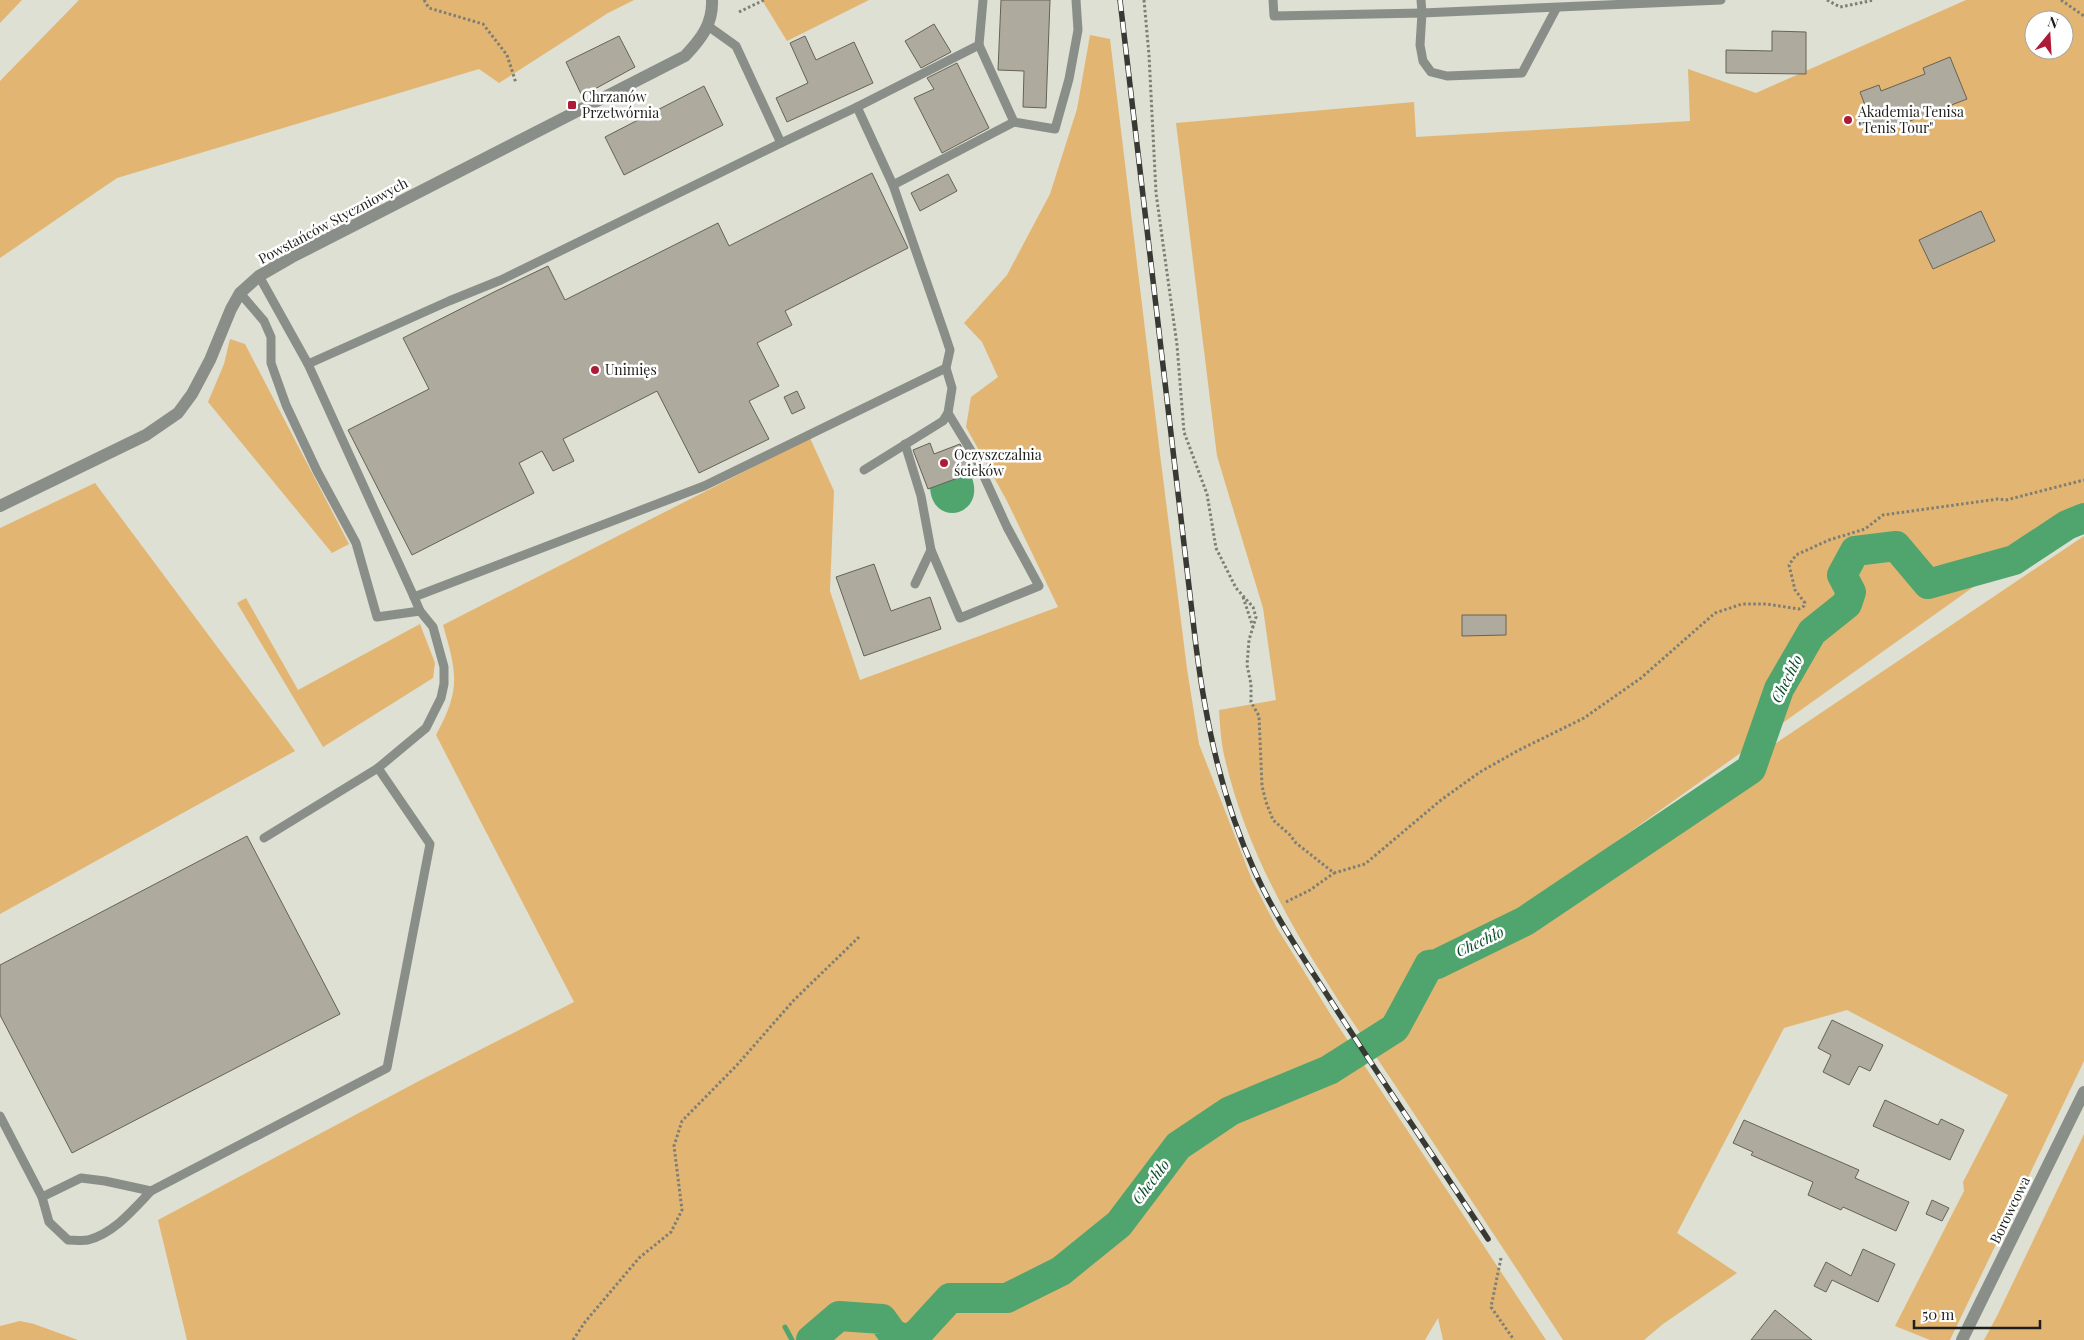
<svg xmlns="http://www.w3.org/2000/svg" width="2084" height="1340" font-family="'Playfair Display',serif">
  <rect width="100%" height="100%" fill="#dde0d2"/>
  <g fill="#e3b572" fill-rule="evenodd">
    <path d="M0 0H22L0 23Z"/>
    <path d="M79 0H634L608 13 499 83 479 69 117 178 0 258V81Z"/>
    <path d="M762 0H869L787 41Z"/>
    <path d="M1966 0H2084V508L1397 998 2084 536V1061L1950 1340H1930L1895 1326 1964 1191 1963 1182 2008 1095 1847 1010 1784 1028 1677 1233 1737 1273 1663 1324 1644 1340H1563C1510 1258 1455 1176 1401 1094 1331 989 1254 884 1225 759 1221 743 1220 726 1219 710L1276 700 1263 608 1217 456 1176 123 1414 102 1416 137 1690 121 1688 69 1756 93ZM2034 20H2064V50H2034Z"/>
    <path d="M1090 35 1110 39 1160 454 1187 669 1199 744 1252 880 1277 928 1331 1015 1546 1340H1443L1438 1318 1425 1340H187L158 1220 419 1081 574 1002 436 735C461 689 457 674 443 625L810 438 834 491 830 591 860 680 1058 607 1007 501 966 427 971 397 998 377 982 342 964 323 1007 275 1050 194 1077 109Z"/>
    <path d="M230 339 245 344 349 544 332 553 208 402 224 364Z"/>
    <path d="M95 483 295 751 0 914V528Z"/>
    <path d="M246 598 298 690 420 624 435 663 433 678 323 747 237 603Z"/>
    <path d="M2084 1134V1340H1984L1998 1314Z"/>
    <path d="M20 1321 34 1324 78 1340H0V1326Z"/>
  </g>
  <path fill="#50a56e" d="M970 473C990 515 933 530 930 488Z"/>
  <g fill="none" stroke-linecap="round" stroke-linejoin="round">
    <g stroke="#50a56e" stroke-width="5">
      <path d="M1430 953 1437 964"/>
      <path d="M785 1327 792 1340"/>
    </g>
    <path stroke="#50a56e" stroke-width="30" d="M811 1340 839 1316 882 1319 892 1333 904 1340 917 1334 950 1298H1007L1061 1271 1119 1224 1178 1146 1230 1111 1329 1070 1395 1028 1429 965 1437 964 1525 921 1751 769 1779 689 1812 632 1847 604 1851 592 1842 575 1855 551 1896 546 1928 584 2014 560 2067 525 2084 518"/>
  </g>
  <g fill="#aeaa9d" stroke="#656256">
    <path d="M1001 0H1050L1046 108 1023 107 1024 71 998 70Z"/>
    <path d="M934 24 951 52 921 68 905 41Z"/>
    <path d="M1772 31 1806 32V74L1726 73V50L1772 51Z"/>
    <path d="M619 36 635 67 582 96 566 62Z"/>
    <path d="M805 36 816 60 854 42 873 83 787 122 776 98 808 83 790 43Z"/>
    <path d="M1950 57 1967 99 1876 134 1860 92 1879 85 1881 91 1925 74 1923 68Z"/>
    <path d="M957 63 989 128 942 153 914 98 934 89 927 78Z"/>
    <path d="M704 86 723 125 624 175 605 137Z"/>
    <path d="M872 173 908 248 785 311 792 325 757 343 779 386 749 401 769 439 699 473 657 391 563 439 574 461 553 471 542 451 519 463 534 493 412 555 348 430 429 389 403 338 496 291 548 266 565 300 718 223 729 246Z"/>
    <path d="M948 174 957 191 920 211 911 193Z"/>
    <path d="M1981 211 1995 241 1933 269 1919 240Z"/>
    <path d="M797 391 805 408 792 414 784 397Z"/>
    <path d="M930 443 934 454 960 444 974 472 928 489 913 450Z"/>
    <path d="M874 564 891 611 930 597 941 629 864 656 836 577Z"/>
    <path d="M1462 615H1506V635L1462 636Z"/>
    <path d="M247 836 340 1014 72 1153 0 1015V965Z"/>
    <path d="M1832 1020 1883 1045 1870 1071 1859 1066 1849 1085 1823 1072 1831 1055 1818 1048Z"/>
    <path d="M1885 1100 1938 1125 1941 1119 1964 1130 1950 1160 1873 1126Z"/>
    <path d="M1744 1120 1859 1170 1855 1178 1909 1202 1896 1231 1843 1207 1841 1210 1808 1195 1813 1182 1751 1155 1753 1152 1733 1143Z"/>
    <path d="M1932 1200 1949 1208 1942 1221 1926 1214Z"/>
    <path d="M1863 1249 1895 1264 1878 1302 1832 1280 1826 1292 1814 1286 1826 1262 1851 1276Z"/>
    <path d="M1775 1310 1812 1340H1751Z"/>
  </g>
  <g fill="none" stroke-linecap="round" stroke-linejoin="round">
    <g stroke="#7d7f75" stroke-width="3" stroke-dasharray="2.5 2.5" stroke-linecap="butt">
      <path d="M424 0 429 8 483 24 507 55 516 83"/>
      <path d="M1144 0 1149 55 1156 193 1177 345 1184 432 1207 494 1216 548 1236 588 1253 607 1256 617 1249 640 1247 665 1251 684V702L1259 716 1262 786 1266 802 1273 820 1290 835 1296 843 1334 873 1365 864 1441 800 1480 772 1519 750 1584 718 1641 678 1715 613 1742 604H1766L1799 609 1804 606 1805 603 1795 590 1789 565 1796 555 1829 540 1865 529 1883 515 1998 499 2006 500 2084 480"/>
      <path d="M1827 0 1840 7 1874 0"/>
      <path d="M2061 0 2084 16"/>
      <path d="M739 12 764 0"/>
      <path d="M1243 597 1253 627"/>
      <path d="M1286 902 1310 890 1334 873"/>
      <path d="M1501 1258 1491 1307 1514 1340"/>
      <path d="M573 1340 585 1322 639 1258 671 1232 682 1210 674 1146 682 1121 737 1065 794 1000 859 937"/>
    </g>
    <g stroke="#8a8e88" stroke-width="9">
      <path d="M1273 0 1274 16 1422 13 1420 45 1423 61 1431 72 1447 76 1522 73 1556 9"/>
      <path d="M1421 0 1422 13 1721 0"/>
      <path d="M979 45 1014 122 1055 129 1069 79 1078 30 1076 0"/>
      <path d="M857 107 893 185 944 332 950 350 946 368 952 388 948 413 943 421 864 470"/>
      <path d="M781 143 857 107 979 45 983 0"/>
      <path d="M893 185 1014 122"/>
      <path d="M259 276 308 364 414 597 704 486 946 368"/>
      <path d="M240 293 264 321 271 337V363L286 405 317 471 356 543 377 617 420 611"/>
      <path d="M308 364 449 301 501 280 781 143 736 46 708 26"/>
      <path d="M905 444 921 496 931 550 915 584"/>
      <path d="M931 550 960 618 1039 586 1007 527 976 459 948 413"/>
      <path d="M378 768 426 728 441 698 444 684V667L433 627 420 611 414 597"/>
      <path d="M0 1116 42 1197 49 1222 68 1240C74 1240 82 1241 88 1240 114 1233 133 1210 151 1191L387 1068 430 844 378 768 264 838"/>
      <path d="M42 1197 81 1178 105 1181 151 1191"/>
    </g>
    <g stroke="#8a8e88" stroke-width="12">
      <path d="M0 506 146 435 178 413 192 394 210 360 231 309 240 293 259 276 292 257 685 56C701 39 713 24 712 0"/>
      <path d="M1962 1340 2084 1092"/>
    </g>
    <g stroke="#383933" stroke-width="5.5">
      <path id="rail" d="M1120 0 1196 646C1206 724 1222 800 1255 872 1277 921 1309 966 1338 1012 1387 1088 1438 1163 1488 1239"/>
    </g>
    <use href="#rail" stroke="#fff" stroke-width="4" stroke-dasharray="11" stroke-linecap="butt"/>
  </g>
  <g fill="#ae1a38" stroke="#fff" stroke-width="2">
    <rect x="567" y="100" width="10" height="10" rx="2.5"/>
    <circle cx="1848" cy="120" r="5"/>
    <circle cx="595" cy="370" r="5"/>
    <circle cx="944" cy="463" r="5"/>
  </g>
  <g text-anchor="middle" stroke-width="5" stroke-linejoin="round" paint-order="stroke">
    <g font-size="14" fill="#1e1f1a" stroke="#fff" text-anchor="start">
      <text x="582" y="102">Chrzanów<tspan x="582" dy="16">Przetwórnia</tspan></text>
      <text x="1858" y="117">Akademia Tenisa<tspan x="1858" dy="16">"Tenis Tour"</tspan></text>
      <text x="605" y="375">Unimięs</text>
      <text x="954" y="460">Oczyszczalnia<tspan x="954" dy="16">ścieków</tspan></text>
    </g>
    <g font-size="14" fill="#1e1f1a" stroke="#fff">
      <text transform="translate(333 221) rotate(-28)" y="5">Powstańców Styczniowych</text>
      <text transform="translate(2010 1210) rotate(-64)" y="5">Borowcowa</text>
    </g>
    <g font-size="15" font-style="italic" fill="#084b27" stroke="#fff">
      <text transform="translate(1787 679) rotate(-63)" y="5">Chechło</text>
      <text transform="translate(1480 942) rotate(-25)" y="5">Chechło</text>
      <text transform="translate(1151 1182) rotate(-53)" y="5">Chechło</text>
    </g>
  </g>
  <g transform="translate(2049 35) rotate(18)"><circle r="24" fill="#ffffff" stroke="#a5a5a3"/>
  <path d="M0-4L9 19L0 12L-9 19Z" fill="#ae1a38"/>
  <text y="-8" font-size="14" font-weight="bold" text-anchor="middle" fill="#1e1f1a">N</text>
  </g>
  <path d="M1914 1320v8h126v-8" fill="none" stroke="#1e1f1a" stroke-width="2.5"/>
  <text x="1922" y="1320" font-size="15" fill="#1e1f1a" stroke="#ffffff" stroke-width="4" paint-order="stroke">50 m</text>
</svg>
